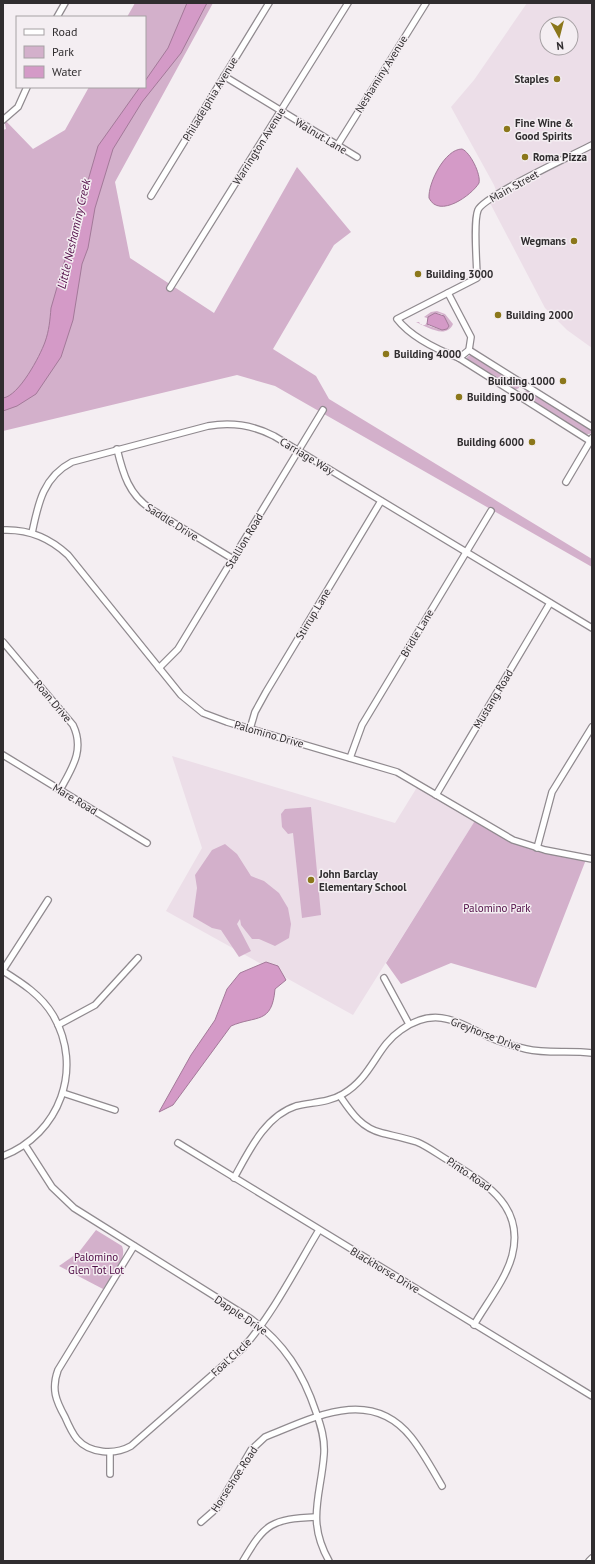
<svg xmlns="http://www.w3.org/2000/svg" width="595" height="1564" font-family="'PT Sans',sans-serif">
  <rect width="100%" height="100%" fill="#f4eef2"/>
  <g fill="#ecdee8" fill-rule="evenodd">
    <path d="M527 3H592V348L567 330 545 308 490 203 499 198 494 185 451 107 474 80ZM547 24H571V48H547Z"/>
    <path d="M172 756 395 823 419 784 476 819 353 1015 166 911 202 848Z"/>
  </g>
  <g fill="#d3b0cb">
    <path d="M135 3H213L115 182 130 258 214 313 297 167 351 232 334 245 273 349 316 376 329 399 592 559V567L275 386 237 375 3 431V130L6 129 4 119 33 149 65 130 89 87H145V17H127Z"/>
    <path d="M437 311 445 314 453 324C446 340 426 326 416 322H419L421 325H425L427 323 429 326 442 330 447 329 449 326 442 314 435 313 427 318 424 317 431 312Z"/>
    <path d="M472 354 519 384V388L515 390 468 362 467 357Z"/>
    <path d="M529 390 591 429 592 433 586 435 526 398 524 392Z"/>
    <path d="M311 807 321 915 302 918 293 833 288 834 282 827 281 814 285 809Z"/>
    <path d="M476 819 513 840 587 857 536 988 451 963 401 984 386 963Z"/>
    <path d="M225 844 237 854 251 876 264 881 279 893 288 908 291 924 289 938 275 946 259 939H252L241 925 240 919 237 924 251 951 239 957 221 930 212 928 193 917 197 888 195 875 212 850Z"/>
    <path d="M96 1230 122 1246C128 1260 110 1278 103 1289L59 1266 79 1252Z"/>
  </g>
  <g fill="#d49ac7" stroke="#a37999">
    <path d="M187 3H207L181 53 142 102 113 149 95 208 88 248 82 264 73 320 61 357 36 394 17 406 3 411V398C19 396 40 356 45 342 49 331 50 320 51 308L98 146 140 87H145V81L168 48Z"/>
    <path d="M462 149C470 152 481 174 479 183 472 195 439 219 429 198 428 183 445 149 462 149Z"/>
    <path d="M435 313 444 316 449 326 447 329 442 330 427 324 428 317Z"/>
    <path d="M266 962 278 966 286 980 275 989C272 1025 256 1015 231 1026L173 1105 159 1112 191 1055 215 1020 227 989 240 973Z"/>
  </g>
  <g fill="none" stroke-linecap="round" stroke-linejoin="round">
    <g stroke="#908a8f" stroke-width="8">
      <g id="minor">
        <path d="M57 17 65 3"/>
        <path d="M224 76 357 157"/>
        <path d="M3 120 18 107 27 87"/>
        <path d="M337 146 426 3"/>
        <path d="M151 196 269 3"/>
        <path d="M170 288 348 3"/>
        <path d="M448 293 471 337 469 350 459 358"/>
        <path d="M469 350 592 427"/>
        <path d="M590 441 459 358C438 350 411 337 397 319L477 278C477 263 473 222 478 210 484 196 573 155 592 145"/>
        <path d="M117 449C123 474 129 495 151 509L233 559"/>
        <path d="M566 482 592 438"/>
        <path d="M3 530C28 529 50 538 68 555L181 695 203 713 227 722 397 772 513 840 545 850 592 859"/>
        <path d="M32 533C38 504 43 477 72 462L208 426C231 422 253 425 274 436L592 628"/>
        <path d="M3 642 73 725C85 750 72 768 60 790"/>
        <path d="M159 668 178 649 323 410"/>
        <path d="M250 729 255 712 266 692 381 501"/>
        <path d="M3 755 147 843"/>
        <path d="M350 758 362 725 491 511"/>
        <path d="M436 795 550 603"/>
        <path d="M537 848 552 792 592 727"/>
        <path d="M3 970 48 900"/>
        <path d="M3 971C22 983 41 995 53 1015 84 1068 60 1134 3 1156"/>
        <path d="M384 978 409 1024"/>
        <path d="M58 1025 95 1005 138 958"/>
        <path d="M63 1093 115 1110"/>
        <path d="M340 1096C351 1112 361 1128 382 1133 394 1136 405 1138 417 1142 429 1147 440 1156 451 1162 486 1184 525 1206 512 1256 506 1279 486 1304 474 1325"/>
        <path d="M178 1143 592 1396"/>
        <path d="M25 1145 52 1187 74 1208 251 1319C284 1343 303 1373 316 1412 321 1426 325 1439 324 1454 321 1496 306 1520 329 1561"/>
        <path d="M234 1178C249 1151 265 1116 296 1106 312 1102 328 1103 343 1094 373 1076 376 1047 401 1030 436 1005 459 1023 491 1038 502 1043 514 1046 526 1049 547 1054 570 1050 592 1053"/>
        <path d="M134 1246 58 1370C51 1389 56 1401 65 1417 68 1424 72 1433 77 1439 90 1454 115 1455 131 1446L243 1348C273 1314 296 1268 319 1230"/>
        <path d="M110 1452V1474"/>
        <path d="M201 1522 217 1508 251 1450 265 1437C313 1418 370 1386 411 1437 423 1452 432 1469 442 1486"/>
        <path d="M243 1561C265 1523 272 1519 316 1517"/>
        <path d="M589 1561 592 1558"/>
      </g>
    </g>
    <use href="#minor" stroke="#fff" stroke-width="5.5"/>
  </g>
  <g fill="#8b771b" stroke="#f4eef2" stroke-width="1.5">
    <circle cx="557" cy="79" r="4"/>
    <circle cx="507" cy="129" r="4"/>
    <circle cx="525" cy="157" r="4"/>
    <circle cx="574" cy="241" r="4"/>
    <circle cx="418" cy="274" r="4"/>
    <circle cx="498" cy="315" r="4"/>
    <circle cx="386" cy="354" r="4"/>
    <circle cx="563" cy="381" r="4"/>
    <circle cx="459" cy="397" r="4"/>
    <circle cx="532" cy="442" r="4"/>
    <circle cx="311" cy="880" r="4"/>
  </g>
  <g text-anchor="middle" stroke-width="3" stroke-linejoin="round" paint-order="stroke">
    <g font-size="11" fill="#302d2f" stroke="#f4eef2">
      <text transform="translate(381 74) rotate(-58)" y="4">Neshaminy Avenue</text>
      <text transform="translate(210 99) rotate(-59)" y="4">Philadelphia Avenue</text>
      <text transform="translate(321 136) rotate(31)" y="4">Walnut Lane</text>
      <text transform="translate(259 146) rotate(-58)" y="4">Warrington Avenue</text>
      <text transform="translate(514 186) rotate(-29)" y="4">Main Street</text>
      <text transform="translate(307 456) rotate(31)" y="4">Carriage Way</text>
      <text transform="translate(172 522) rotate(32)" y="4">Saddle Drive</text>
      <text transform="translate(244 541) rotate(-59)" y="4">Stallion Road</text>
      <text transform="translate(313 614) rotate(-59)" y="4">Stirrup Lane</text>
      <text transform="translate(417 633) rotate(-59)" y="4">Bridle Lane</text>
      <text transform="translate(493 699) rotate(-59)" y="4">Mustang Road</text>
      <text transform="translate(53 701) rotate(50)" y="4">Roan Drive</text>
      <text transform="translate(269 734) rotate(16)" y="4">Palomino Drive</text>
      <text transform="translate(75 799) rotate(31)" y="4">Mare Road</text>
      <text transform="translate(486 1034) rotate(21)" y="4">Greyhorse Drive</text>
      <text transform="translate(469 1174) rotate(34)" y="4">Pinto Road</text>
      <text transform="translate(385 1270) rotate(31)" y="4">Blackhorse Drive</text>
      <text transform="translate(241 1315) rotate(34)" y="4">Dapple Drive</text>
      <text transform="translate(231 1357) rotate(-43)" y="4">Foal Circle</text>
      <text transform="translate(234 1479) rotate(-57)" y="4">Horseshoe Road</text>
    </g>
    <g font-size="11" font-weight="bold" fill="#302d2f" stroke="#f4eef2" text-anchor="start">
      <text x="549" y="83" text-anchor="end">Staples</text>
      <text x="515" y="127">Fine Wine &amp;<tspan x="515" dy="13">Good Spirits</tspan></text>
      <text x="533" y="161">Roma Pizza</text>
      <text x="566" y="245" text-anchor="end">Wegmans</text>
      <text x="426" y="278">Building 3000</text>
      <text x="506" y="319">Building 2000</text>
      <text x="394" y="358">Building 4000</text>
      <text x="555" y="385" text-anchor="end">Building 1000</text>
      <text x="467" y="401">Building 5000</text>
      <text x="524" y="446" text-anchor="end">Building 6000</text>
      <text x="319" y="878">John Barclay<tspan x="319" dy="13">Elementary School</tspan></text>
    </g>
    <g font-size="11" fill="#4f0b45" stroke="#f4eef2">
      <text x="497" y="912">Palomino Park</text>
      <text x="96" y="1261">Palomino<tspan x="96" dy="13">Glen Tot Lot</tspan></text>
    </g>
    <g font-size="12" font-style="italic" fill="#4f0a45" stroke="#f4eef2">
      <text transform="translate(74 234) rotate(-77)" y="4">Little Neshaminy Creek</text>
    </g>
  </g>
  <rect width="595" height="1564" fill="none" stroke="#302d2f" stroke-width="8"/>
  <rect x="16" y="16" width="130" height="72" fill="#f4eef2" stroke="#a6a1a4"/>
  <rect x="24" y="29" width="20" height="6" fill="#ffffff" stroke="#a6a1a4"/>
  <text x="52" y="36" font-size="12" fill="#302d2f">Road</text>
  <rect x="24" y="46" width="20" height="12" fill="#d3b0cb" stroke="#a6a1a4"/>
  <text x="52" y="56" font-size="12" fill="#302d2f">Park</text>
  <rect x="24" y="66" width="20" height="12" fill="#d49ac7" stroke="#a6a1a4"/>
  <text x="52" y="76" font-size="12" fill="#302d2f">Water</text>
  <g transform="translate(559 36) rotate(173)"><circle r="19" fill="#f4eef2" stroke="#a6a1a4"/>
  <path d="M0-3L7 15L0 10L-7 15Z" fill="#8b771b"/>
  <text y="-6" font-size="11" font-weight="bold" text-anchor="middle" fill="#302d2f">N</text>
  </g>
</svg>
